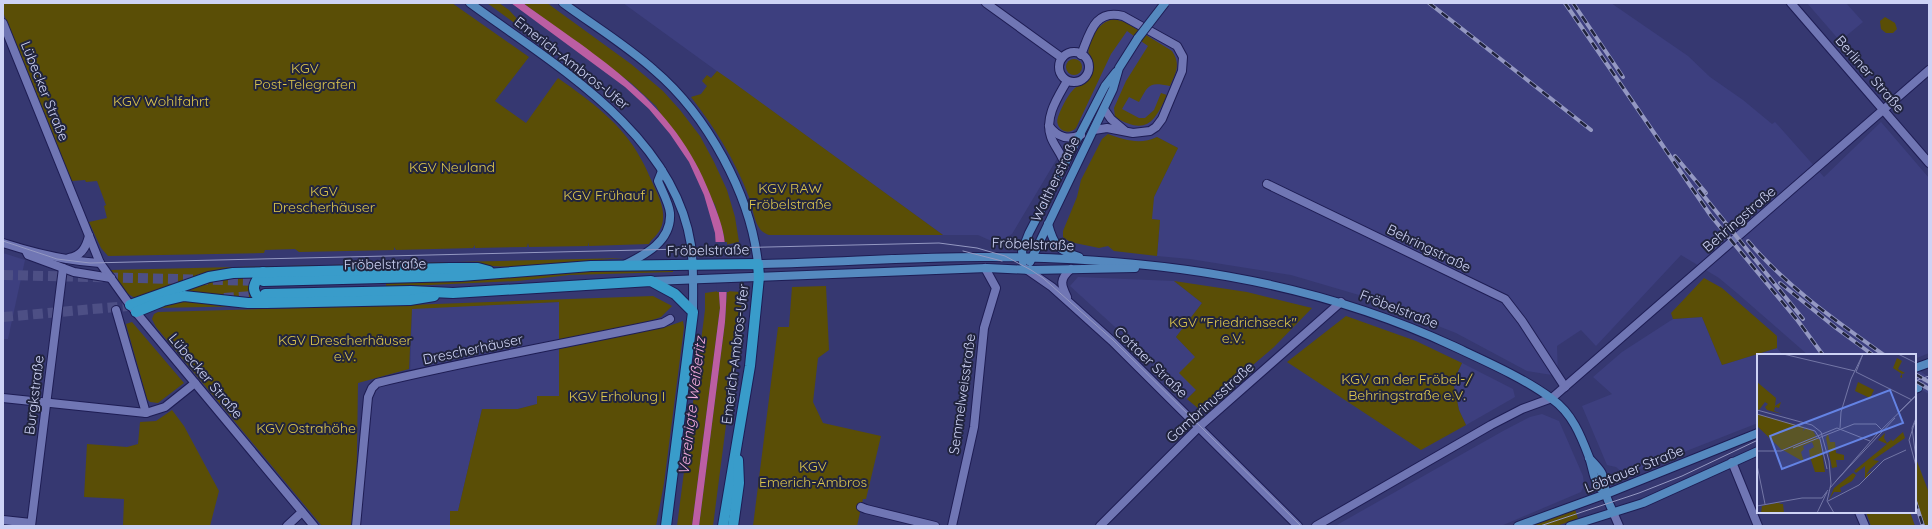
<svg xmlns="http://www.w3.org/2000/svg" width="1932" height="529" font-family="Quicksand,sans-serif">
  <rect width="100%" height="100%" fill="#363871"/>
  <g fill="#3d3f7f">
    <path d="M623 3H1611L1688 56 1710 77 1743 100 1772 124 1775 122 1824 177 1881 122 1929 178V353L1917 358 1915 357V355H1808L1737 293 1719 278 1681 255 1596 346 1581 330 1557 346 1558 376 1527 371 1456 333 1359 295 1291 275 1190 259 1157 256 1160 220 1151 219 1154 197 1178 148 1157 137 1148 141 1134 142 1118 138 1080 120 1012 234 996 243 978 235H943Z"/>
    <path d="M1807 3H1846L1863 22 1840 41Z"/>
    <path d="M3 253 25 260 8 339H3Z"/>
    <path d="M1078 277 1174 281 1202 303 1176 337 1196 357V390L1187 399 1125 336 1070 286Z"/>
    <path d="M559 302V396H537V404L518 409H482L458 511H450V526H356L372 388 410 375 412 308Z"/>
    <path d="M1702 317 1722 365 1777 348 1783 355H1758V423L1625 475 1616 467 1607 465 1582 406 1612 394 1593 377 1622 352 1673 319Z"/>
    <path d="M1462 363 1513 389 1515 397 1466 425 1459 410 1453 382Z"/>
    <path d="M1915 368 1929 377V394L1915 386Z"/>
    <path d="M1542 414 1559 421 1583 476 1584 485 1581 492 1501 526H1335L1503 431 1530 417Z"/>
    <path d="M1915 496 1917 501 1925 526H1915L1910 512H1915Z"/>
  </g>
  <g fill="#5a4e06">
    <path d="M3 3H452L529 57 495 101 526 123 558 78C589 100 623 124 641 159 646 167 649 176 653 184 659 197 666 210 662 225 659 235 651 239 649 244L589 246V242L588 246 529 247 528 243 527 247 475 248V245L473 248 396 250 394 247V250L299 252 295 249 265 250 264 253 108 256 101 248 89 222 107 218 104 206 106 205 97 181 86 182 85 180 72 181 46 122 3 12Z"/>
    <path d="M487 3H499L509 10 535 38Z"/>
    <path d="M523 3H547L631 64 663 91 680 110 700 136 714 162 727 190 735 217 739 242 725 245 724 236 715 205 656 106 631 83Z"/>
    <path d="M1885 17 1895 23 1897 29 1893 33H1886L1881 29 1880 21Z"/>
    <path d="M1114 19 1125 22 1172 51C1181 64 1176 73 1170 86 1149 82 1149 84 1139 102L1129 97 1122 109 1139 118H1145L1154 110 1161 93 1167 95C1154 124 1145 135 1115 117L1114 108 1126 81 1148 46 1127 31 1111 54 1076 128C1067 137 1054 128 1058 117 1061 109 1067 96 1073 90 1077 85 1086 83 1089 77 1092 70 1091 66 1089 59 1086 42 1097 22 1114 19Z"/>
    <circle cx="1074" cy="67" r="8"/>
    <path d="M717 71 730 80 943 235H769C754 231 754 210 749 197 735 160 715 128 691 97L701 94 707 86 702 81 707 75 711 78Z"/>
    <path d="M1108 134C1125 140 1140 145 1157 137L1178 148 1154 197 1152 219 1160 220 1157 256 1114 251 1108 246 1099 248 1070 242 1063 237V231L1077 197 1081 180 1102 139Z"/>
    <path d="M624 258 511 267 477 265 242 270 138 298C124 296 118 281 110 270Z"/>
    <path d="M673 268V272L569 275 518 281 386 287V283L556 272Z"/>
    <path d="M254 275 249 288 253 299 145 302 202 282Z"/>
    <path d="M1704 278 1722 288 1777 336V348L1722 365 1702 317 1673 319 1671 313Z"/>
    <path d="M1174 281 1247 292 1312 308 1274 347 1200 410 1187 399 1196 390 1179 373 1195 357 1176 337 1202 303Z"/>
    <path d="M826 286 829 350 818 358 813 402 823 423 881 436 866 499H863L857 526H753L778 327H789L792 287Z"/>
    <path d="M719 291 720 308 692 526H677L705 310V293Z"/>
    <path d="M727 291 740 292 742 301 713 526H699L725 322Z"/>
    <path d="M653 296 672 306 661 317 636 326 559 342V302L412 309 409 369 358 383 356 517 354 526H322L156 327 152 319 154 314 158 312 409 305Z"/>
    <path d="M175 300 260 306 155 308Z"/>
    <path d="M1346 316 1416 341 1462 363 1453 382 1459 410 1466 425 1421 450 1287 362Z"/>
    <path d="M683 321 684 327 664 483 656 526H450V511H458L482 409H518L537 404V396H559V349L669 326Z"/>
    <path d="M132 322 184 383 158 403 150 402 147 399 126 324Z"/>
    <path d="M172 410 184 426 219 491 210 526H123L124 499 84 497 87 444 127 447 138 444 140 422 156 421Z"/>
    <path d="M1915 456 1929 493V526H1925L1915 496Z"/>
    <path d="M1575 509 1578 519 1556 526H1525Z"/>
    <path d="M1866 512H1910L1915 526H1871Z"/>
  </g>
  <path fill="#bc5ea3" d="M511 3H523C599 58 675 102 710 194 715 207 722 223 724 237 728 264 727 294 725 322L699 526H692L720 308 715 233 704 195 689 162 670 134 649 109 625 87Z"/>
  <path fill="#363871" d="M714 242H727L729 292H717Z"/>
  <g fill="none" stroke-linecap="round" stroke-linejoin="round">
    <path stroke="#4d4f85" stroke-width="8" stroke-dasharray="8 4" stroke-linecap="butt" d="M1918 388 1929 383"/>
    <g stroke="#4d4f85" stroke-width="10" stroke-dasharray="10 5" stroke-linecap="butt">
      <path d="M3 275 263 281"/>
      <path d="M224 298 264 295"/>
      <path d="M3 317 139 305"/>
    </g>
    <g stroke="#1e1d54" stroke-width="10">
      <g id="minor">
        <path d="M986 3 1062 58"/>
        <path d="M1791 3 1929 163"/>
        <path d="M3 23 100 263 130 305 314 526"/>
        <circle cx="1074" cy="67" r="15"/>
        <path d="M1081 55C1090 33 1094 9 1123 16L1177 46 1183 57 1182 71 1162 119 1156 127 1150 131 1133 133 1107 128 1094 130"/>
        <path d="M1104 109 1111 119 1124 130"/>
        <path d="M1049 126C1058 138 1068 140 1081 135"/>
        <path d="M1065 165C1062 154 1054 146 1051 137 1044 117 1058 97 1067 81"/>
        <path d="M1267 184 1505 299 1522 321 1565 387"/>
        <path d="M3 243C34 253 67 261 100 263"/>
        <path d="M26 251 28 255 74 272 111 278"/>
        <path d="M69 258C81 256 86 248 89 236"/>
        <path d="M1026 269 1052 287 1112 341 1298 526"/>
        <path d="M1067 297C1061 285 1059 279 1071 269"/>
        <path d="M116 310 146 413"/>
        <path d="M3 398 146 413 165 407 195 383"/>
        <path d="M1732 462 1758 526"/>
        <path d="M861 507 866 509 935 526"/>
        <path d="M1613 512 1619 526"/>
        <path d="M1859 512 1865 526"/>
        <path d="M3 520 31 523"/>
        <path d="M31 526 63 268"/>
        <path d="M287 526 302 512"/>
        <path d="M356 526 368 397 372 388 377 383C472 360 568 343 663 323L670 319"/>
        <path d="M952 526 974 427 984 328 996 288 985 268"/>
        <path d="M1100 526 1199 427 1341 302"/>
        <path d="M1316 526 1491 425 1522 409 1552 398 1929 70"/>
      </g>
    </g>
    <g stroke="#1e1d54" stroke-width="10">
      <g id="secondary">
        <path d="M470 3C553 64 674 133 691 245 694 267 693 289 693 312"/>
        <path d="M563 3C593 25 626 45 654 70 707 115 751 195 758 264 836 263 914 256 992 257 1152 258 1307 278 1453 346 1485 361 1524 378 1552 399 1572 413 1581 436 1589 457 1594 472 1593 484 1606 494"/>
        <path d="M1048 224C1054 246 1058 250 1079 257"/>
        <path d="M1023 262 1022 251 1029 233 1105 86 1116 72"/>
        <path d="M1030 262 1113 89 1119 68 1138 38"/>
        <path d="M624 265C645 255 672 241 670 213 669 203 662 191 658 181L662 171"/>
        <path d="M651 281 987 268 1031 270 1135 268"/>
        <path d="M1915 368 1929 363"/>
        <path d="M1915 389 1918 388"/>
        <path d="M1589 458C1605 474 1603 474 1606 494 1607 500 1611 507 1613 512"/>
        <path d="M1518 526 1606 494 1758 433"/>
        <path d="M1570 526 1643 503 1758 451"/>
      </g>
    </g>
    <g stroke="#1e1d54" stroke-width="12">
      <g id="primary">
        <path d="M263 272C251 285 250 293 266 303"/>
        <path d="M263 281 461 276 591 266 758 264 759 277 750 366 723 526"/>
        <path d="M265 294 411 291 453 293 651 281 675 294 693 312 666 526"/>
        <path d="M130 305 209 277 233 273 450 268H478L489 271"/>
        <path d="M136 312 163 301 184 296 248 303H266L410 300 434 296"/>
        <path d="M733 526 739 483 738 460"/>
      </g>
    </g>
    <use href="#minor" stroke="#7076b4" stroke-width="8"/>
    <use href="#secondary" stroke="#5589bf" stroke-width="8"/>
    <use href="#primary" stroke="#399cca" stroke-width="10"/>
    <g stroke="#9498c2" stroke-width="1">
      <path d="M3 241 57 259 90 263 896 244 939 243 977 248 1005 256 1031 270 1043 278 1113 340 1301 526"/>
      <path d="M963 251 1002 261"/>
      <path d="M1915 381 1929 376"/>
      <path d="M1540 526 1639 493 1682 476 1758 440"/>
    </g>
    <g stroke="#9498c2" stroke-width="4">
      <g id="rail">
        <path d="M1429 3 1591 130"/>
        <path d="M1565 3 1711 216 1798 321 1823 355"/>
        <path d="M1573 3 1623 77"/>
        <path d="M1675 156 1706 193"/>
        <path d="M1699 190 1803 319"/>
        <path d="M1748 241C1787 287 1836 321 1884 355"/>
        <path d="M1780 283 1836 328 1873 355"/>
        <path d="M1915 374 1929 382"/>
        <path d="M1917 382 1929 389"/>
        <path d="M1915 501 1923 526"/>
      </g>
    </g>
    <use href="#rail" stroke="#21243e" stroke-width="2.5" stroke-dasharray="8" stroke-linecap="butt"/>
    <g stroke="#1e1d54" stroke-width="10" stroke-linecap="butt">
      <path id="secondary-bridge" d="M1138 38 1165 3"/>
    </g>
    <use href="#secondary-bridge" stroke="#5589bf" stroke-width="8"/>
  </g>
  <g text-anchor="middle" stroke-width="4" stroke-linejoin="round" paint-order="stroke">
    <g font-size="14" fill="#ced3f5" stroke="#21243e">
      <text transform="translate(572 63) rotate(38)" y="5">Emerich-Ambros-Ufer</text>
      <text transform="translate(1870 74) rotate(49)" y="5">Berliner Straße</text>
      <text transform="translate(45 91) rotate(68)" y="5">Lübecker Straße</text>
      <text transform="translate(1055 179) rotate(-64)" y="5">Waltherstraße</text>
      <text transform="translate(1739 219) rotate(-41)" y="5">Behringstraße</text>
      <text transform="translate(1033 244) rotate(2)" y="5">Fröbelstraße</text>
      <text transform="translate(1429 248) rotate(26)" y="5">Behringstraße</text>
      <text transform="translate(708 250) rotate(-1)" y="5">Fröbelstraße</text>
      <text transform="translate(385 264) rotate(-1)" y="5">Fröbelstraße</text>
      <text transform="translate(1399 309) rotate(21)" y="5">Fröbelstraße</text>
      <text transform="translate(473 349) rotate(-12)" y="5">Drescherhäuser</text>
      <text transform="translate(735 354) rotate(-83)" y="5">Emerich-Ambros-Ufer</text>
      <text transform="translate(1151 362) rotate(44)" y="5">Cottaer Straße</text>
      <text transform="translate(206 376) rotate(50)" y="5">Lübecker Straße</text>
      <text transform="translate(962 394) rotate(-82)" y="5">Semmelweisstraße</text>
      <text transform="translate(34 395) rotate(-83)" y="5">Burgkstraße</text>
      <text transform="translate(1210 402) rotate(-42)" y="5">Gambrinusstraße</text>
      <text transform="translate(1634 469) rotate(-22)" y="5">Löbtauer Straße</text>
    </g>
    <g font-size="14" fill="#dec74e" stroke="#21243e">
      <text x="305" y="73">KGV<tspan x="305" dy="16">Post-Telegrafen</tspan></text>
      <text x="161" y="106">KGV Wohlfahrt</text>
      <text x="452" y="172">KGV Neuland</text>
      <text x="790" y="193">KGV RAW<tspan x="790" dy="16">Fröbelstraße</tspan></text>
      <text x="324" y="196">KGV<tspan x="324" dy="16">Drescherhäuser</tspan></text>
      <text x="608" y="200">KGV Frühauf I</text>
      <text x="1233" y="327">KGV "Friedrichseck"<tspan x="1233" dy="16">e.V.</tspan></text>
      <text x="345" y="345">KGV Drescherhäuser<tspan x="345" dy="16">e.V.</tspan></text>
      <text x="1407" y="384">KGV an der Fröbel-/<tspan x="1407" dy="16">Behringstraße e.V.</tspan></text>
      <text x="617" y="401">KGV Erholung I</text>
      <text x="306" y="433">KGV Ostrahöhe</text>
      <text x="813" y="471">KGV<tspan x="813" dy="16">Emerich-Ambros</tspan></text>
    </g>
    <g font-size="15" font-style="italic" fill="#f3aadc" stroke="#21243e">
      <text transform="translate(692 406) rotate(-83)" y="5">Vereinigte Weißeritz</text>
    </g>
  </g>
  <g transform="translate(1757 354)">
    <rect width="159" height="159" fill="#363871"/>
    <path d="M140 4 145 7 141 15 148 19 145 20V24L143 23 145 20 136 14ZM0 28 19 44 18 52 24 48 22 54 18 53 17 57 25 60 10 56 8 53 11 50 8 48 2 56 0 55ZM101 28 117 36 113 44 98 37ZM0 60 47 73 46 77 49 74 56 77 59 82 25 96 0 72ZM146 78 148 84 116 106 122 107 113 115 109 121 116 117 108 125V112L99 119 97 117 130 90 121 86 128 79 127 84 130 89 134 86 132 84 136 87ZM71 80 73 88H78L79 99 87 101V106H79L80 113 75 114 69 84ZM58 83 63 86 68 118H58L53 103 52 96 57 93 55 88 46 92 47 95 44 98 47 108 26 96ZM96 119 99 121 95 127 83 134 84 138H77L72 146 77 134ZM24 148 22 150H26L27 159H4L5 152Z" fill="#5a4e06"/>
    <path fill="none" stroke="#7376a6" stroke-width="1" d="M26 0 98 17M106 0 99 18 155 46M141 0 159 9M0 56 55 71 64 78 72 107 74 130 70 147 77 159M141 59 159 41M0 60 58 77 63 85 70 115M159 64 155 74 159 105M159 65 152 86 159 112M83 74 84 58 94 25 106 0M36 94 97 70H119L125 76M0 97H24L80 74 113 87M0 111 8 150M78 128 138 64M73 134 120 80 159 42M71 147 102 131 127 106 149 96M0 152 45 144H65L71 136M60 159 70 138"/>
    <path fill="#6483e4" fill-opacity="0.15" stroke="#6483e4" stroke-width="2" d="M133 36 146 69 25 115 13 82Z"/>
    <rect width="159" height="159" fill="none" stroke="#ced3f5" stroke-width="2"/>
  </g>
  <rect width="1932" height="529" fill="none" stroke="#ced3f5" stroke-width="8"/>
</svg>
